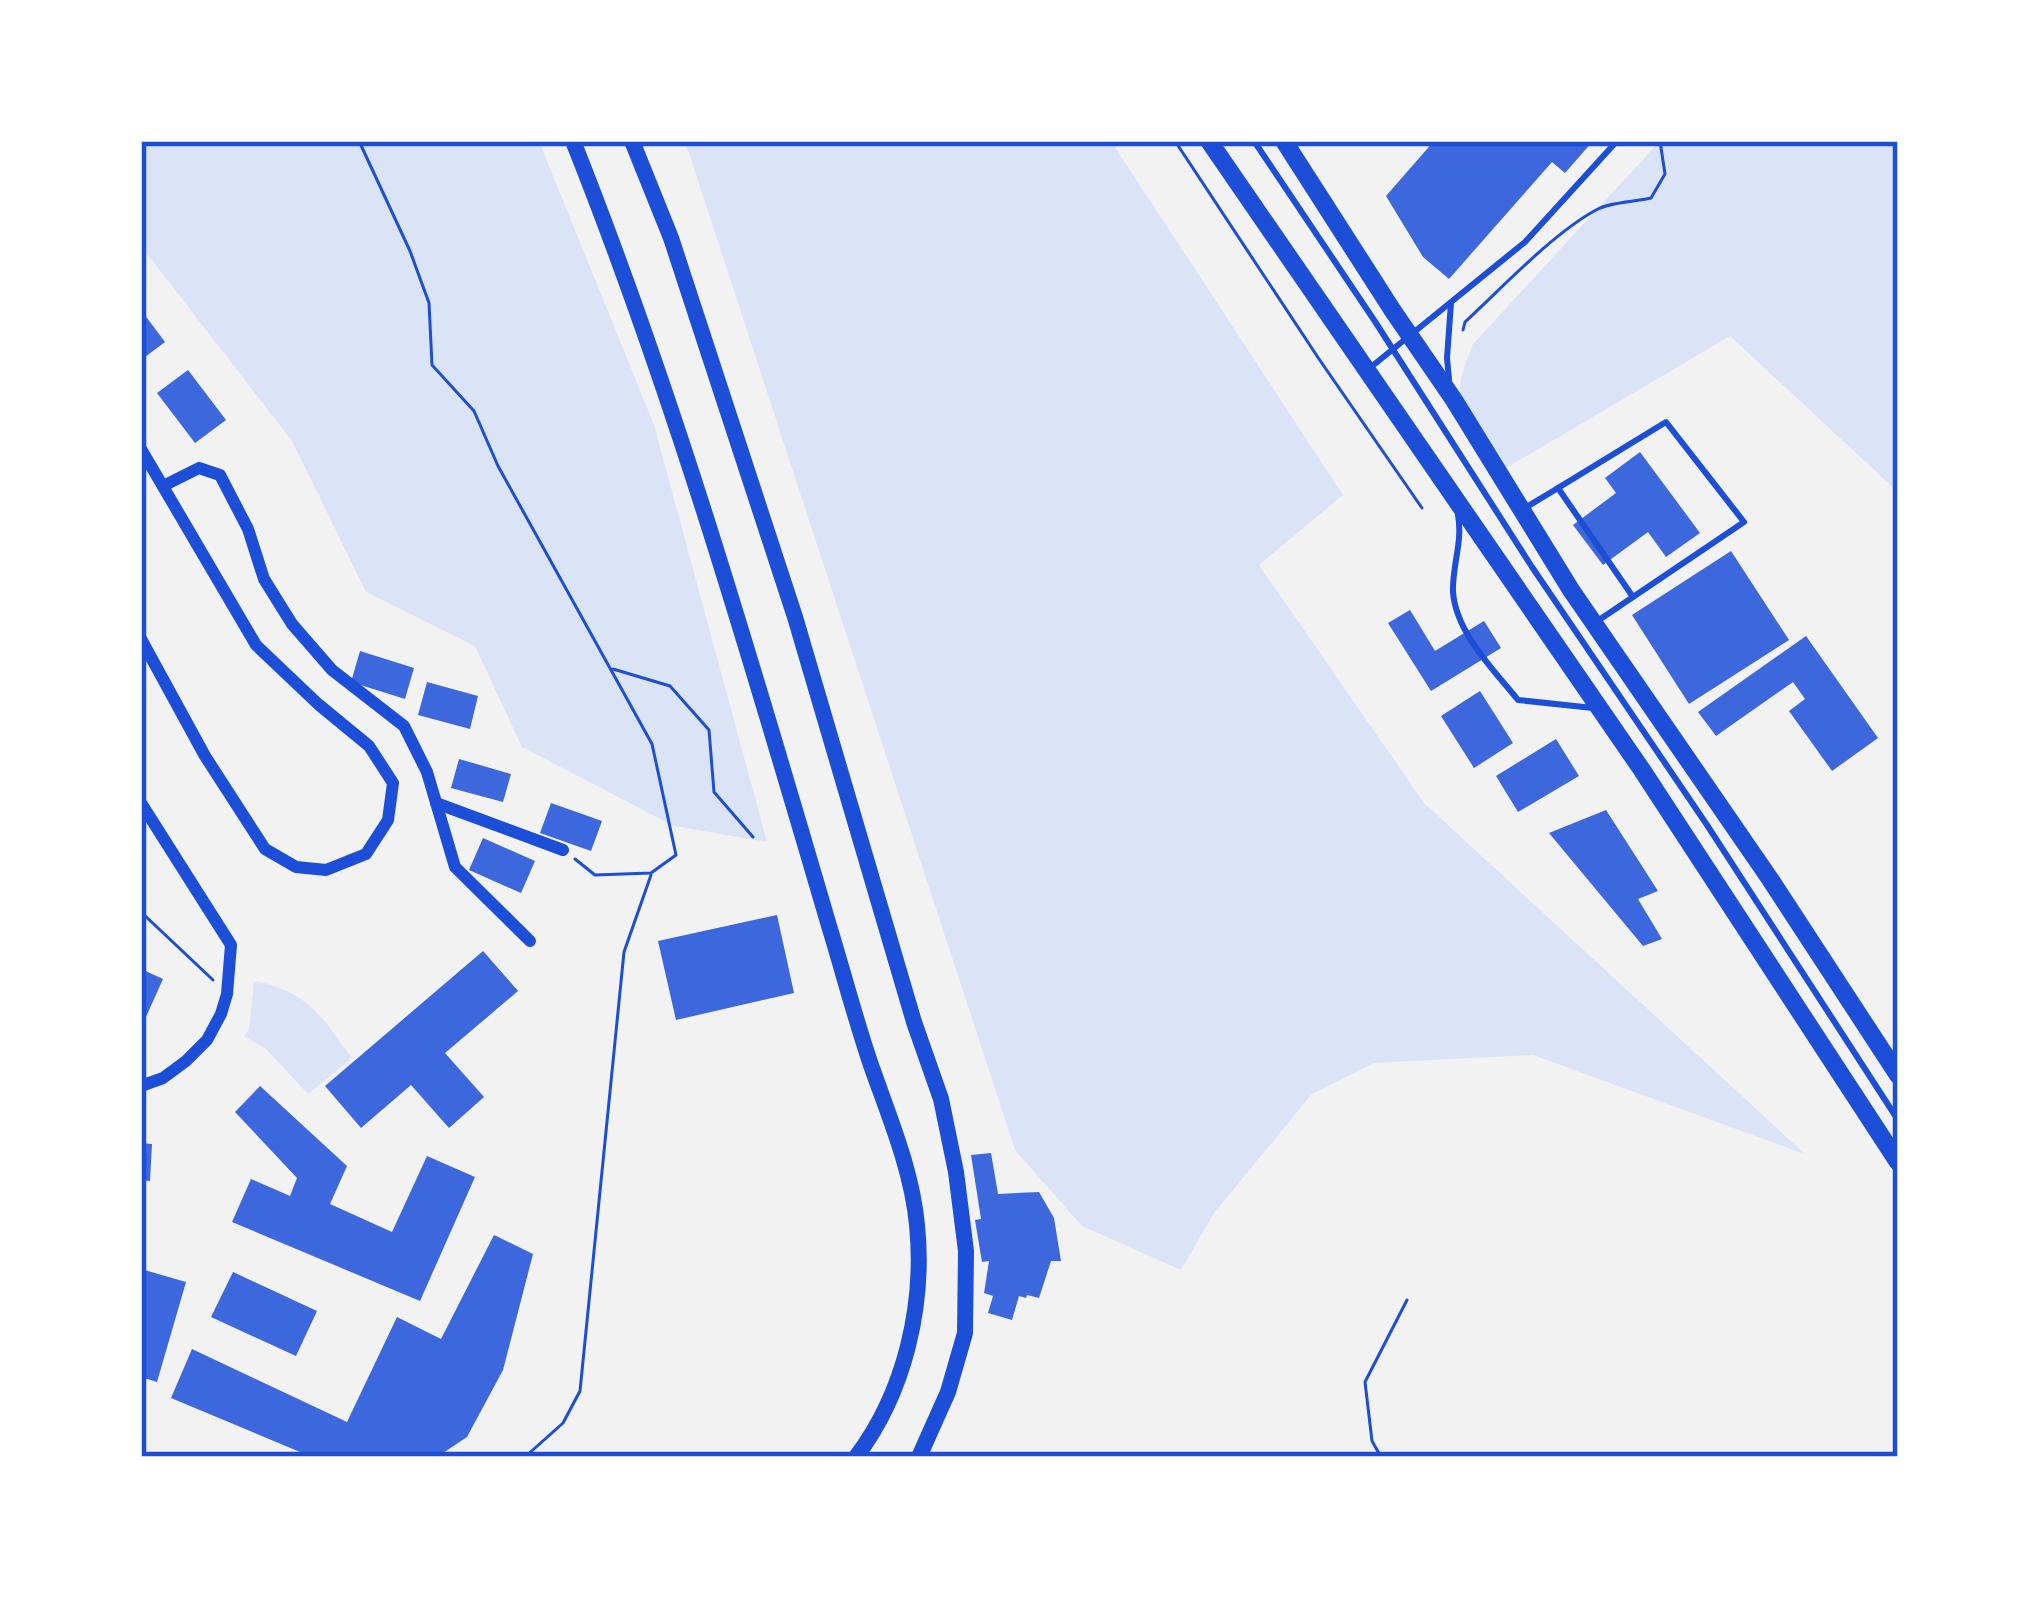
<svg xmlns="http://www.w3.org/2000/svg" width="2039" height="1598" font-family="Karla,sans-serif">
  <rect width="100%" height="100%" fill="#f2f2f2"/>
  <g fill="#dbe4f7">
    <path d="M141 141H539L654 425 767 842 674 826 522 747 475 646 366 592 292 441 141 246Z"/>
    <path d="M685 141H1111L1343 495 1259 565 1424 803 1805 1154 1533 1055 1374 1063 1312 1094 1214 1213 1181 1270 1082 1226 1015 1150Z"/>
    <path d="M1660 141H1898V492L1730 336 1506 468C1491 446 1463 419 1460 392 1459 376 1468 358 1473 344Z"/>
    <path d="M254 981C308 991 322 1017 352 1058L308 1094 266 1049 244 1036 249 1029Z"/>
  </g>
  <g fill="#3d67dc">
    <path d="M1434 141H1593L1565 173 1552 162 1449 279 1423 257 1386 196Z"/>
    <path d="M141 310 165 342 141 360Z"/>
    <path d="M188 370 226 420 195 443 157 393Z"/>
    <path d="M1640 452 1700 533 1666 557 1648 532 1603 565 1573 525 1616 493 1605 478Z"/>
    <path d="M1731 551 1789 640 1689 704 1632 615Z"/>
    <path d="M1410 610 1435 651 1484 621 1501 648 1431 691 1388 623Z"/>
    <path d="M1806 636 1878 738 1832 771 1789 711 1805 699 1793 682 1716 736 1698 712Z"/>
    <path d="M360 651 414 668 405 699 351 682Z"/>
    <path d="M427 682 478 696 470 729 418 715Z"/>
    <path d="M1480 691 1513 743 1474 768 1441 716Z"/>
    <path d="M1556 739 1579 776 1518 812 1496 776Z"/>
    <path d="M459 759 511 774 503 802 451 788Z"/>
    <path d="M551 803 602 821 591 851 540 833Z"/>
    <path d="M1606 810 1658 891 1638 899 1662 939 1643 946 1549 833Z"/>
    <path d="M483 838 535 861 521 893 469 870Z"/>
    <path d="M777 915 794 993 676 1020 658 941Z"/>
    <path d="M483 951 518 991 445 1053 484 1097 449 1128 411 1085 361 1128 325 1086Z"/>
    <path d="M141 969 163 979 141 1028Z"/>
    <path d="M260 1086 347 1166 330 1204 392 1232 427 1156 475 1177 420 1301 232 1222 251 1179 290 1196 297 1178 235 1112Z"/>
    <path d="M141 1143 152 1144 150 1181 141 1180Z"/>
    <path d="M991 1153 998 1194 1039 1192 1054 1218 1061 1261H1051L1039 1298 1027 1295 1026 1298 1019 1296 1012 1320 988 1313 993 1296 984 1293 989 1261 982 1262 975 1220 981 1219 971 1155Z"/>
    <path d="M494 1235 533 1254 503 1370 467 1437 437 1457H312L171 1398 192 1349 347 1422 397 1317 441 1339Z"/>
    <path d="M141 1269 186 1282 157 1382 141 1377Z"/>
    <path d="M233 1272 317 1311 296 1356 211 1317Z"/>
  </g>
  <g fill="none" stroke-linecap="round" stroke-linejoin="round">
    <g stroke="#1d4ed8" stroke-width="3">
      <path d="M359 141 410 251 429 303 432 365 474 411 498 466 652 744 676 855 651 873 595 875 575 859"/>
      <path d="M1175 141 1319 359 1422 508"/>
      <path d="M1463 330 1465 322C1502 288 1552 234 1596 210 1610 202 1634 202 1651 198L1665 174 1660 141"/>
      <path d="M613 669 670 686 709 730 714 792 753 837"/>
      <path d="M141 912 213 980"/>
      <path d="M525 1457 563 1423 580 1391 624 952 651 875"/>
      <path d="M1381 1457 1372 1441 1365 1382 1407 1300"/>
    </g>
    <g stroke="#1d4ed8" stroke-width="6">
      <path d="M1254 141 1376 323 1532 567 1707 825 1898 1120"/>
      <path d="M1371 367 1525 242 1617 141"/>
      <path d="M1449 379 1447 358 1451 303"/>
      <path d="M1558 488 1666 422 1744 522 1633 597"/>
      <path d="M1525 508 1558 488 1633 597 1596 622"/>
      <path d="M1458 515C1463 542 1452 566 1453 592 1456 633 1494 670 1518 700L1593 708"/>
    </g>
    <g stroke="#1d4ed8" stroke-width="12">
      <path d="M141 449 256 645 318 704 369 746 393 783 388 820 366 854 326 870 296 867 265 849 205 756 141 639"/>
      <path d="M163 486 199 468 220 475 248 529 264 579 292 624 332 670 404 726 427 772 455 867 530 941"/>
      <path d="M141 803 231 945 227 994 221 1014 207 1040 186 1061 163 1078 141 1086"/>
      <path d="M436 803 563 850"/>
    </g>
    <g stroke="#1d4ed8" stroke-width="16">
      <path d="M573 141C675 397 752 664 830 929 844 975 856 1022 872 1068 890 1119 912 1171 917 1225 925 1305 905 1392 856 1457"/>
      <path d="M632 141 671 238 795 617 914 1022 941 1099 956 1172 966 1251 965 1333 948 1392 919 1457"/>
    </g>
    <g stroke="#1d4ed8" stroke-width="18">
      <path d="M1209 141 1642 770 1898 1162"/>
      <path d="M1284 141 1393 311 1454 400 1571 590 1770 879 1898 1075"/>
    </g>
  </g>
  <rect width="2039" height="1598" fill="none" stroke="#ffffff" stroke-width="288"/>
  <rect x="144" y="144" width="1751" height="1310" fill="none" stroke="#1d4ed8" stroke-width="4.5"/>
</svg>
